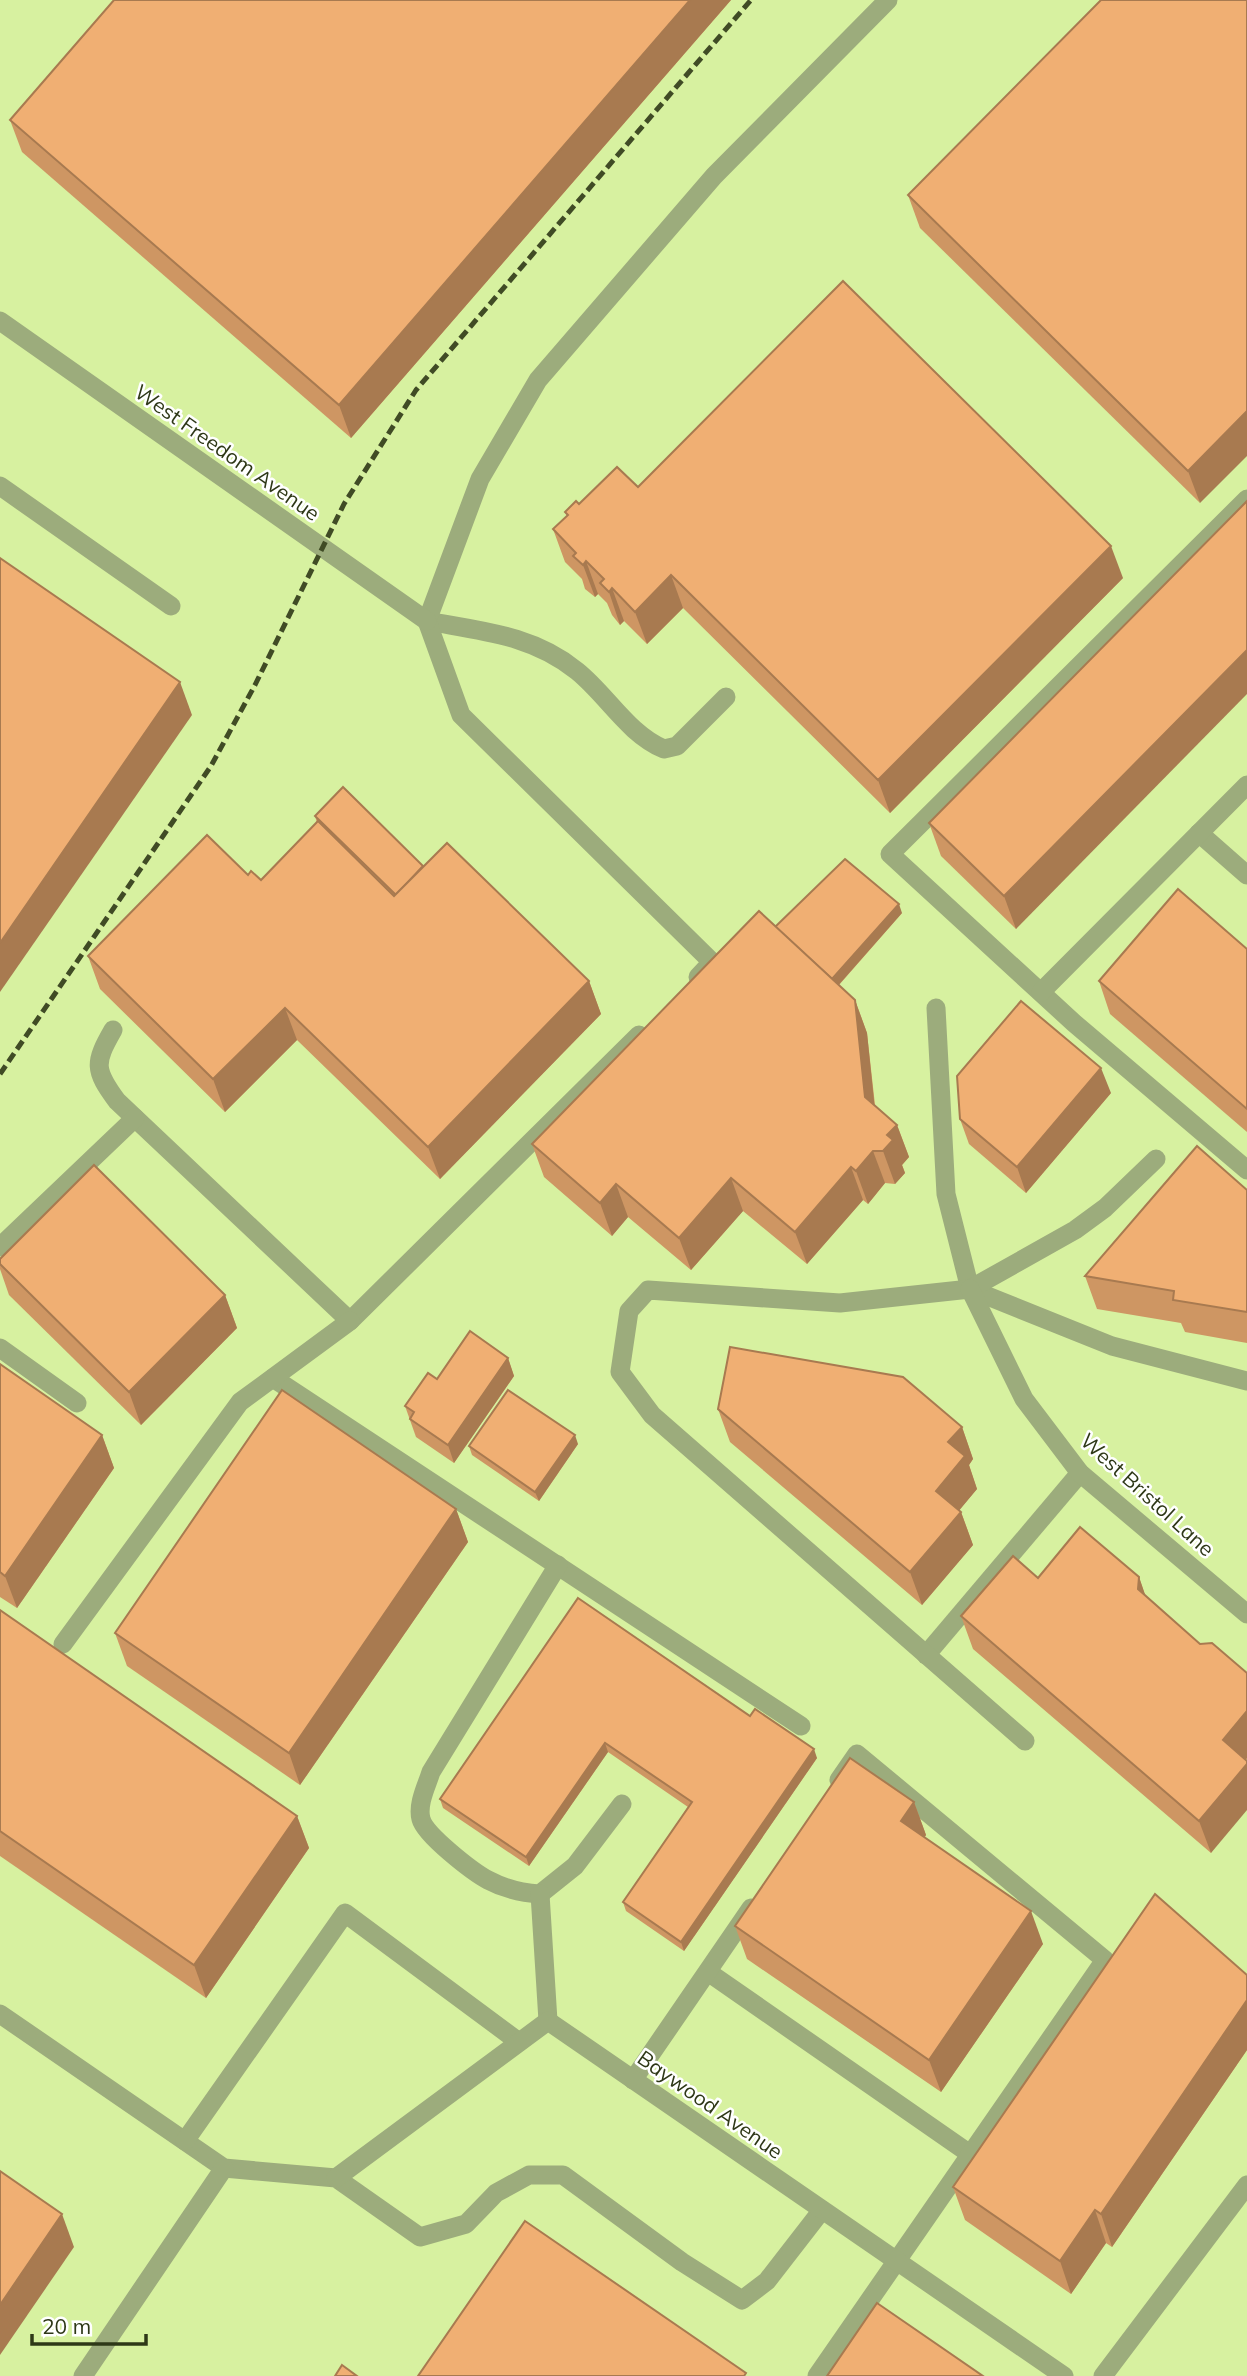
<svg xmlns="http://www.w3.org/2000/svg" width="1247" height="2376" font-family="Mulish,sans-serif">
  <rect width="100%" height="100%" fill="#d7f1a0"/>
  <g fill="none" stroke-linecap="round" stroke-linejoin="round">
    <g stroke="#9cac7c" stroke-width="19">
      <path d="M0 486 171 606"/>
      <path d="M1247 499 890 854 1074 1023 1247 1170"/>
      <path d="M427 621C481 631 533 635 577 671 607 695 628 734 664 749L677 746 726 697"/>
      <path d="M1199 833 1247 875"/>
      <path d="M698 977 712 962 461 715 427 621 480 479 538 380 714 176 888 0"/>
      <path d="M1041 992 1247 785"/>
      <path d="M936 1008 946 1194 970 1289"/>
      <path d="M113 1030C94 1063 94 1070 117 1101L350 1321 639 1035"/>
      <path d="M0 1247 135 1118"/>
      <path d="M970 1289 1112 1346 1247 1381"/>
      <path d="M0 1348 77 1403"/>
      <path d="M273 1378 801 1726"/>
      <path d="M558 1565 431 1772C427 1785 417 1804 421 1819 425 1835 473 1872 488 1880 505 1889 521 1893 540 1894L575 1866 622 1804"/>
      <path d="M63 1644 240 1402 350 1321"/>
      <path d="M926 1655 1080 1473"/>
      <path d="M1025 1741 652 1415 620 1372 629 1311 648 1290 840 1303 970 1289 1075 1230 1105 1208 1156 1159"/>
      <path d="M540 1894 548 2021"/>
      <path d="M708 1972 970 2154"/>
      <path d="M0 2014 224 2168 336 2178 420 2237 466 2224 496 2193 529 2175H563L682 2262 742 2300 767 2281 822 2210"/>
      <path d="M633 2080 751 1908"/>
      <path d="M185 2141 345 1913 519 2042"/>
      <path d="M83 2376 224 2168"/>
      <path d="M817 2376 1105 1960 857 1754 839 1780"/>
      <path d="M1103 2376 1247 2185"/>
    </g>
    <g stroke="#9cac7c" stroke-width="19">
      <path d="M0 321 427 621"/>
      <path d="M970 1289 1024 1399 1080 1473 1247 1614"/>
      <path d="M336 2178 548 2021 1064 2376"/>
    </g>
    <path stroke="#404b25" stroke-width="5" stroke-dasharray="10 5" stroke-linecap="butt" d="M0 1074 211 766 255 685 344 504 416 390 751 0"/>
  </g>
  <g fill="#ce9663">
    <path d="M114 0H731L351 438 22 152 10 120Z"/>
    <path d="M1101 0 1200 503 920 228 908 195Z"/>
    <path d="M638 487 1123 578 890 813 683 608 647 644 624 621 620 625 612 615 607 603 598 594 595 597 585 589 582 579 565 562 553 529 567 516 565 512 579 504Z"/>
    <path d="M1247 501 1016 929 941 856 929 823Z"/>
    <path d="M315 816 423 866 589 981 601 1014 440 1179 297 1040 225 1112 100 989 88 956 248 875 261 880 317 823Z"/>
    <path d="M902 913 839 985 855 1000 867 1033 875 1105 897 1125 909 1157 902 1165 905 1173 895 1184 885 1183 868 1204 863 1200 807 1264 743 1211 691 1270 628 1217 612 1236 544 1177 532 1144 775 927Z"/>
    <path d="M1247 949V1132L1110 1014 1099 981Z"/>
    <path d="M1111 1093 1026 1193 969 1144 960 1119Z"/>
    <path d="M1247 1190V1343L1185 1332 1181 1323 1097 1309 1085 1276Z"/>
    <path d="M0 1259 225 1295 237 1328 141 1425 9 1295 0 1269Z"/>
    <path d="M508 1358 514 1376 454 1463 416 1437 405 1406 437 1379Z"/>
    <path d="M0 1364 102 1435 114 1468 17 1608 0 1597Z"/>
    <path d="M718 1409 962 1427 973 1459 969 1465 977 1489 959 1510 961 1512 973 1545 922 1605 730 1442Z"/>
    <path d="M578 1444 539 1501 472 1455 469 1446Z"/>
    <path d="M456 1509 468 1542 300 1785 127 1666 115 1633Z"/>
    <path d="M1139 1577 1145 1595 1247 1758 1211 1853 973 1649 961 1616 1038 1578Z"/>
    <path d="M578 1598 750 1716 817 1758 684 1951 626 1911 623 1902 688 1807 608 1752 529 1866 443 1808 440 1799Z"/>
    <path d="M0 1610 297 1816 309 1848 206 1998 0 1856Z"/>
    <path d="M914 1802 926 1835 924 1838 1043 1944 941 2092 747 1959 735 1926Z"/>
    <path d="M1247 1975V2050L1112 2247 1106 2243 1071 2294 965 2220 953 2187Z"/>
  </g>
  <g fill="#a87a50">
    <path d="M690 0H731L351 438 339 405Z"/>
    <path d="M1247 411V456L1200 503 1188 471Z"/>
    <path d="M1111 546 1123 578 890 813 878 780Z"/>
    <path d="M586 561 598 594 595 597 583 565Z"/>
    <path d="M671 575 683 608 647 644 635 612Z"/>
    <path d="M612 588 624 621 620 625 609 592Z"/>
    <path d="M1247 650V694L1016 929 1004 896Z"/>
    <path d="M180 682 192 715 0 992V943Z"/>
    <path d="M899 904 902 913 828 997 825 988Z"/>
    <path d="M589 981 601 1014 440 1179 428 1147Z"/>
    <path d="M855 1000 867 1033 877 1130 865 1097Z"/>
    <path d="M285 1008 297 1040 225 1112 213 1079Z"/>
    <path d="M1101 1068 1111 1093 1026 1193 1017 1167Z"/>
    <path d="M897 1125 909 1157 902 1165 905 1173 895 1184 883 1151 887 1135Z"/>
    <path d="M873 1151 885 1183 868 1204 856 1171Z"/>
    <path d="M851 1167 863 1200 807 1264 795 1232Z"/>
    <path d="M731 1178 743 1211 691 1270 679 1238Z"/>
    <path d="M616 1184 628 1217 612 1236 600 1203Z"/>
    <path d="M225 1295 237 1328 141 1425 129 1392Z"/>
    <path d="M508 1358 514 1376 454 1463 448 1445Z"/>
    <path d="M962 1427 973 1459 969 1465 977 1489 948 1524 936 1491 948 1442Z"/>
    <path d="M102 1435 114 1468 17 1608 5 1576Z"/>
    <path d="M575 1435 578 1444 539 1501 535 1492Z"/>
    <path d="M456 1509 468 1542 300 1785 289 1753Z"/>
    <path d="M961 1512 973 1545 922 1605 910 1572Z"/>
    <path d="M1139 1577 1150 1609 1138 1589Z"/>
    <path d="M1247 1711V1758L1234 1773 1223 1740Z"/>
    <path d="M605 1743 608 1752 529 1866 526 1857Z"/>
    <path d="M814 1749 817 1758 684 1951 681 1942Z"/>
    <path d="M1247 1764V1810L1211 1853 1199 1821Z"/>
    <path d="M914 1802 926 1835 913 1854 901 1821Z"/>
    <path d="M297 1816 309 1848 206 1998 194 1965Z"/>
    <path d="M1031 1911 1043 1944 941 2092 929 2060Z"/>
    <path d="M1247 2000V2050L1112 2247 1101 2214Z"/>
    <path d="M1095 2210 1106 2243 1071 2294 1060 2261Z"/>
    <path d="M62 2214 74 2247 0 2355V2305Z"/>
  </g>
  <g fill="#f0af73" stroke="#a87a50" stroke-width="2">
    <path d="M114 0H690L339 405 10 120Z"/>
    <path d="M1101 0H1247V411L1188 471 908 195Z"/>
    <path d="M843 281 1111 546 878 780 671 575 635 612 612 588 609 592 600 583 604 579 586 561 583 565 573 556 576 553 553 529 568 515 565 512 576 501 579 504 617 467 638 487Z"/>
    <path d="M1247 501V650L1004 896 929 823Z"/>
    <path d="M0 558 180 682 0 943Z"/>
    <path d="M343 787 423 866 396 895 315 816Z"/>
    <path d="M318 821 394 896 447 843 589 981 428 1147 285 1008 213 1079 88 956 207 835 248 875 251 871 261 880Z"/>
    <path d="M845 859 899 904 832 979 775 927Z"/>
    <path d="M1178 889 1247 949V1109L1099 981Z"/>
    <path d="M759 911 855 1000 865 1097 897 1125 887 1135 893 1140 883 1151H873L856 1171 851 1167 795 1232 731 1178 679 1238 616 1184 600 1203 532 1144Z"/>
    <path d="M1021 1001 1101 1068 1017 1167 960 1119 957 1076Z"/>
    <path d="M1197 1146 1247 1190V1312L1173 1300 1174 1291 1085 1276Z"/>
    <path d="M94 1165 225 1295 129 1392 0 1264V1259Z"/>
    <path d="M470 1331 508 1358 448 1445 410 1419 414 1412 405 1406 428 1373 437 1379Z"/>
    <path d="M730 1347 903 1377 962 1427 948 1442 965 1456 936 1491 961 1512 910 1572 718 1409Z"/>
    <path d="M0 1364 102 1435 5 1576 0 1572Z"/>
    <path d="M282 1390 456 1509 289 1753 115 1633Z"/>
    <path d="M508 1390 575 1435 535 1492 469 1446Z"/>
    <path d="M1080 1527 1139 1577 1138 1589 1200 1644 1212 1643 1247 1673V1711L1223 1740 1247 1761V1764L1199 1821 961 1616 1013 1556 1038 1578Z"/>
    <path d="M578 1598 750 1716 755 1709 814 1749 681 1942 623 1902 692 1802 605 1743 526 1857 440 1799Z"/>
    <path d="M0 1610 297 1816 194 1965 0 1831Z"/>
    <path d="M850 1758 914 1802 901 1821 1031 1911 929 2060 735 1926Z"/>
    <path d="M1155 1894 1247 1975V2000L1101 2214 1095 2210 1060 2261 953 2187Z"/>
    <path d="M0 2171 62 2214 0 2305Z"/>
    <path d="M525 2221 746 2373 744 2376H418Z"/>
    <path d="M877 2303 983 2376H827Z"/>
    <path d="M342 2365 357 2376H335Z"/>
  </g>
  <g text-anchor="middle" stroke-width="5" stroke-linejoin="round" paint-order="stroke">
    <g font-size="21" fill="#2e3817" stroke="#fff">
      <text transform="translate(227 453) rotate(35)" y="7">West Freedom Avenue</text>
      <text transform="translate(1147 1495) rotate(42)" y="7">West Bristol Lane</text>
      <text transform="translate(710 2105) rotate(35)" y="7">Baywood Avenue</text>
    </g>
  </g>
  <path d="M32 2334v10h114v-10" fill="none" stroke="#2e3817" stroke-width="3.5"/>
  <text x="42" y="2334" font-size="21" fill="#2e3817" stroke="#ffffff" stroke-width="5" paint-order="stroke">20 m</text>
</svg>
